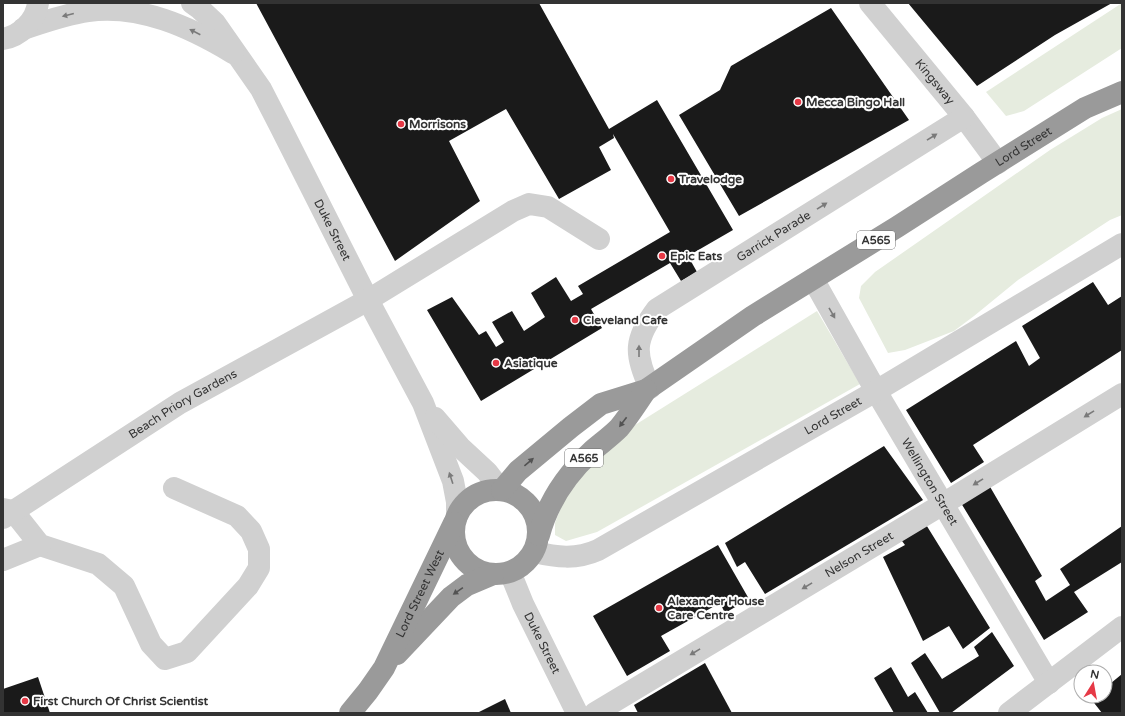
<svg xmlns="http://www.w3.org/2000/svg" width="1125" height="716" font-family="'Varela Round',sans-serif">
  <rect width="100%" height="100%" fill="#fff"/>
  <g fill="#e6ecdf">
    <path d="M1122 3V48L1024 111 1006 116 986 92Z"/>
    <path d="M1122 109V215L1110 220 1018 280 974 316 954 331 905 350 888 353 859 298 861 286 875 272 1050 150 1102 118Z"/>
    <path d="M817 311 860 384 597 532 566 541 555 535V523L566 494 581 475 635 425Z"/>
  </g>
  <g fill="#1a1a1a">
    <path d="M256 3H539L609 129 657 100 733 230 688 256 697 272 681 281 670 263 591 309 602 328 481 401 427 310 452 297 479 335 486 331 496 347 504 342 492 322 512 311 524 331 545 317 531 293 556 277 571 301 583 294 578 286 670 232 613 134 614 138 599 147 611 170 559 199 506 109 449 141 480 201 395 261Z"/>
    <path d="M908 3H1112L1055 35 977 86Z"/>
    <path d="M831 8 909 120 739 216 679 115 720 90 731 66Z"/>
    <path d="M1093 282 1108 305 1122 296V350L973 445 984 462 951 483 906 410 1016 341 1029 366 1040 358 1022 326Z"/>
    <path d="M884 446 923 500 765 594 745 562 737 567 725 543Z"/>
    <path d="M989 485 1042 576 1035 581 1046 601 1070 585 1060 569 1122 526V562L1074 592 1088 612 1044 640 961 503Z"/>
    <path d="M925 523 990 628 963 649 949 626 923 641 883 557 905 545 899 537Z"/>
    <path d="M718 545 749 599 725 613 720 603 661 636 670 651 627 676 593 616Z"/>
    <path d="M992 632 1014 666 951 713H940L911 663 925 653 942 679 979 656 974 647Z"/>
    <path d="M705 663 732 713H638L634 705Z"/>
    <path d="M891 667 908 697 915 692 928 713H894L874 678Z"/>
    <path d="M1122 674V713H1102L1091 699 1095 696H1105V688Z"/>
    <path d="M38 677 50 713H3V689Z"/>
    <path d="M505 699 511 713H477Z"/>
  </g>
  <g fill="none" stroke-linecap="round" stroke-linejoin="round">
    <g stroke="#d0d0d0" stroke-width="22">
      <path id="s1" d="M192 3 199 8 215 23 261 89 280 126 368 300 423 403 453 481 457 502V516"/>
      <path id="s2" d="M870 3 964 117 998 163"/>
      <path d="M23 29C44 22 66 14 88 11 140 4 190 27 233 53"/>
      <path d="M3 39C20 36 36 21 38 3"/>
      <path id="s3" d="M813 279 876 391 1049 683"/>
      <path id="s4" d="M650 388C634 354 634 339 657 309L964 117"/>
      <path d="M435 418 460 447 487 472 501 490"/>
      <path d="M3 509 13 511 40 545 98 564 124 586 151 644 165 659 187 652 248 586 259 568V549L251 531 237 516 174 488"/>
      <path id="s5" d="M3 518 180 403 368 300 513 211 529 204 548 207 599 239"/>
      <path id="s6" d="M534 552C556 557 576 560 598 550L876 391 1122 244"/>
      <path d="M3 560 40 545"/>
      <path id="s7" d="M510 572 523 604 577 713"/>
      <path id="s8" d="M595 713 943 504 1122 394"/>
      <path d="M1009 713 1122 627"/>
    </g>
    <g stroke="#9a9a9a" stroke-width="22">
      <circle cx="496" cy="532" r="42"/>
      <path id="s9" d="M502 490 518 471 571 427 601 404 646 390 753 316 897 227 981 173 1085 108 1122 92"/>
      <path d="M539 535C548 502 566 475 591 452 600 444 610 437 619 428 629 416 637 403 646 390"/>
      <path d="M397 654 451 597 467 585 493 574"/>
      <path id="s10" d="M350 713 368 691 384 668 454 523"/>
    </g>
  </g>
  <defs><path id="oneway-solid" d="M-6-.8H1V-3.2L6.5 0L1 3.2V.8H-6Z"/></defs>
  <g fill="#7a7a7a">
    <use href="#oneway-solid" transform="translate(68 15) rotate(166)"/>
    <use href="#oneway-solid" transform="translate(195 32) rotate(-153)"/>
    <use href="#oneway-solid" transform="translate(932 137) rotate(-32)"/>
    <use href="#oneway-solid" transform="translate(822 206) rotate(-32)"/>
    <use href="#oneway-solid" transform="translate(832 313) rotate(60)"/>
    <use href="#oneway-solid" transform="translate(639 351) rotate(-90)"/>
    <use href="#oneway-solid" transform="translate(1089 414) rotate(148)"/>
    <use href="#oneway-solid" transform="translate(451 478) rotate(-108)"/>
    <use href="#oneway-solid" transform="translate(978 482) rotate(148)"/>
    <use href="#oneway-solid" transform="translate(807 586) rotate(149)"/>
    <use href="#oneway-solid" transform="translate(695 652) rotate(149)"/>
  </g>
  <g fill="#525252">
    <use href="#oneway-solid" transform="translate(623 422) rotate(127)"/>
    <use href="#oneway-solid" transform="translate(529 462) rotate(-40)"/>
    <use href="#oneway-solid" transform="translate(458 591) rotate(145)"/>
  </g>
  <g fill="#e63946" stroke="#fff" stroke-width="1.5">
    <circle cx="798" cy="102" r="4"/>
    <circle cx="401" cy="124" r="4"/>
    <circle cx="671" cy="179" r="4"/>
    <circle cx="662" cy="256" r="4"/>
    <circle cx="575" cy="320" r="4"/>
    <circle cx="496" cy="363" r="4"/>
    <circle cx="659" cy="608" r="4"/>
    <circle cx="25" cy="701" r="4"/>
  </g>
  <g text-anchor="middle" stroke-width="4" stroke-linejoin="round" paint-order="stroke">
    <g fill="#fff" stroke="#707070" stroke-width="1">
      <rect x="857" y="231" width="38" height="18" rx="3"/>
      <rect x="565" y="449" width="38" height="18" rx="3"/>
    </g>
    <g font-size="11" font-weight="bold" fill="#333">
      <text x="876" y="244">A565</text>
      <text x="584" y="462">A565</text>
    </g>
    <g font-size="12" fill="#333" stroke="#fff">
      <text dy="4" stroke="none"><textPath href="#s2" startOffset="102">Kingsway</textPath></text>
      <text dy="4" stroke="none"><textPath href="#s9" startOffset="628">Lord Street</textPath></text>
      <text dy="4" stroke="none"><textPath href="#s1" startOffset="269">Duke Street</textPath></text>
      <text dy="4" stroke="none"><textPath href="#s4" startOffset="223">Garrick Parade</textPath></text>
      <text dy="4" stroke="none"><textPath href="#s5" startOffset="213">Beach Priory Gardens</textPath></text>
      <text dy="4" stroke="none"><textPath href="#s6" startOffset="336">Lord Street</textPath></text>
      <text dy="4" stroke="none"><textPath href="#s3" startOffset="234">Wellington Street</textPath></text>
      <text dy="4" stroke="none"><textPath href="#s8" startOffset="308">Nelson Street</textPath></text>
      <text dy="4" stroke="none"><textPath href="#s10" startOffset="139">Lord Street West</textPath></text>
      <text dy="4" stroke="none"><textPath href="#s7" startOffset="78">Duke Street</textPath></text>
    </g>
    <g font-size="12" font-weight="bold" fill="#333" stroke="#fff" text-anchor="start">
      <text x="806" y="106">Mecca Bingo Hall</text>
      <text x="409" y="128">Morrisons</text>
      <text x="679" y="183">Travelodge</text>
      <text x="670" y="260">Epic Eats</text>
      <text x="583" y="324">Cleveland Cafe</text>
      <text x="504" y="367">Asiatique</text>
      <text x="667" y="605">Alexander House<tspan x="667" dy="14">Care Centre</tspan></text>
      <text x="33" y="705">First Church Of Christ Scientist</text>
    </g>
  </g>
  <rect width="1125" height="716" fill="none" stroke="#333333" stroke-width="8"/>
  <g transform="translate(1093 684) rotate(11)"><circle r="19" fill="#ffffff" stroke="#adadad"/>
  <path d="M0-3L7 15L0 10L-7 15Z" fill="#e63946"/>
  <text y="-6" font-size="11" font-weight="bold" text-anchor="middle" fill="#333333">N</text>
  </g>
</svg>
